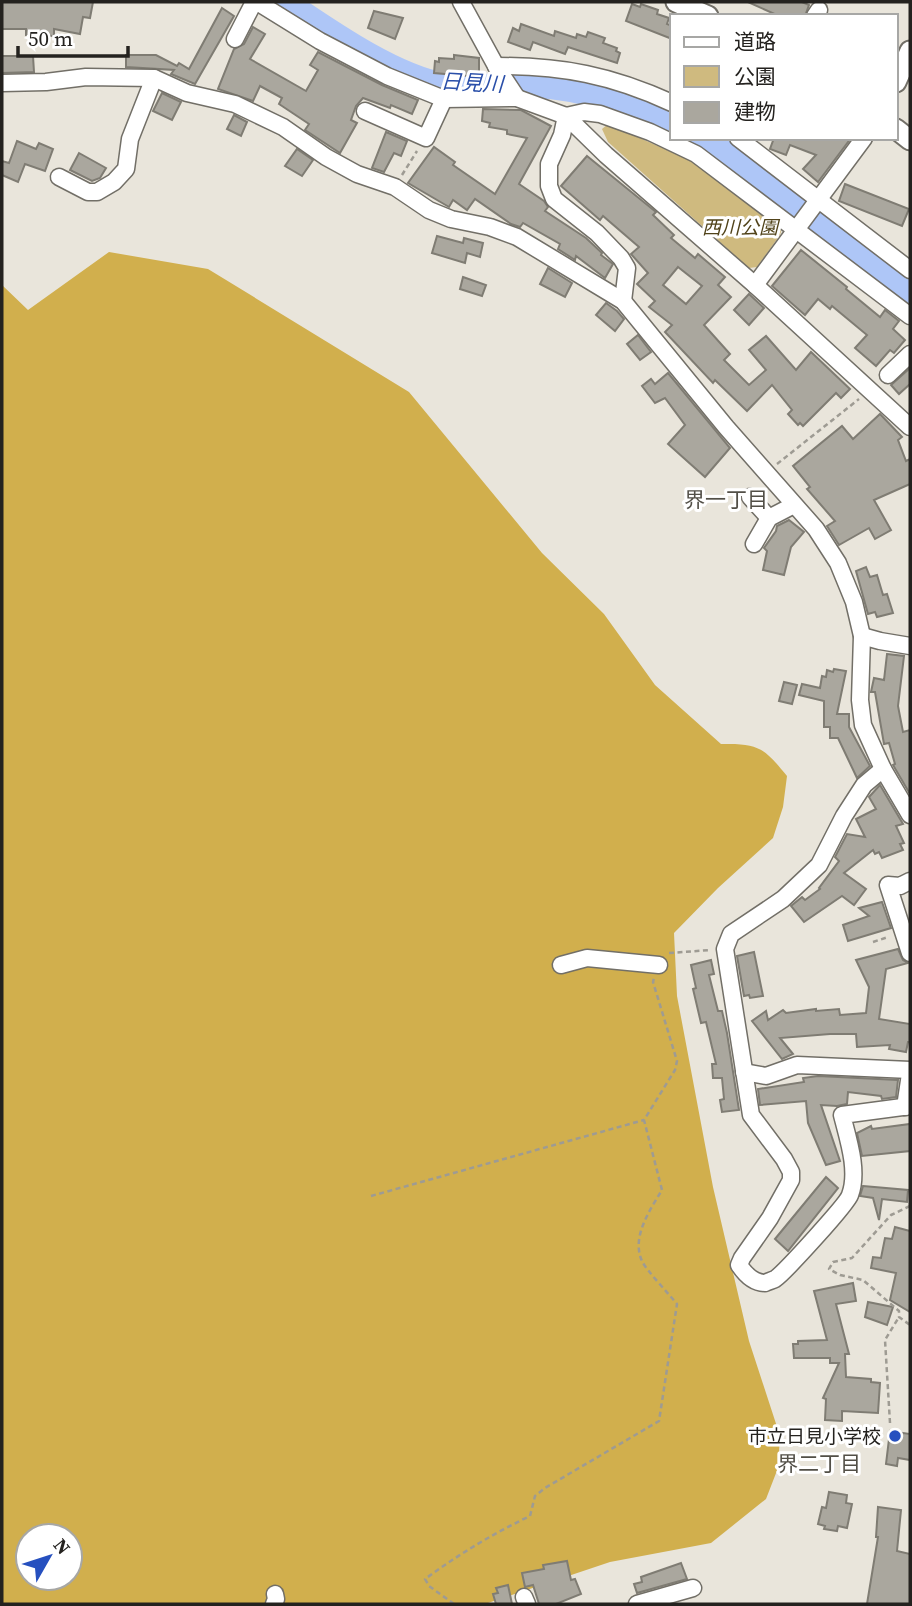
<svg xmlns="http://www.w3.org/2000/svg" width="912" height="1606" font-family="'Source Serif 4','Noto Sans JP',serif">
  <rect width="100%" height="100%" fill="#e9e5db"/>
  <path fill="#cfba7f" d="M608 124 694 162 782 228 780 235 757 267 749 268 608 142 602 129Z"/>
  <path fill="#d1af4d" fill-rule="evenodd" d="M109 252 208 269 409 392 542 553 604 614 655 685 721 744C759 743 764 748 787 776L783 807 773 838 718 888 674 933 677 996 713 1187 749 1341 780 1436 778 1468 766 1499 711 1543 610 1562 485 1604H2V285L28 310ZM28 1536H70V1578H28Z"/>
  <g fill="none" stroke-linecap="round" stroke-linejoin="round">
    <g stroke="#aec6f7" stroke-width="26">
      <path d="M285 2C328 31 393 77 445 86 475 91 505 83 535 85 585 87 628 104 672 125"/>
      <path d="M699 138 726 154 910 291"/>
    </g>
  </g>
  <g fill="#aaa79e" stroke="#7f7c73" stroke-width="2" fill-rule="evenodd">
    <path d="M2 2H93L90 18 83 17 80 34 54 29V36L26 35V29H2Z"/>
    <path d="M748 2H802L809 5 805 16H779Z"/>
    <path d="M632 4 640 7 641 4 658 10 657 14 669 18 667 24 672 26V39L626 21Z"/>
    <path d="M222 8 234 16 195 84 171 74 174 70 126 67V55H156L177 66 179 63 189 69Z"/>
    <path d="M374 11 403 18 395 39 368 28Z"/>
    <path d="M521 24 554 36 555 31 576 38 577 34 586 37 588 32 605 38 603 43 617 48 616 51 620 53 617 63 568 47 565 54 533 42 530 50 508 42 513 28 519 31Z"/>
    <path d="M253 27 265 34 250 59 306 91 318 70 310 65 318 52 382 85 418 100 412 114 391 105 390 108 363 98 356 106 351 120 357 123 340 153 305 130 309 124 279 104 282 98 260 86 253 101 218 89 234 49 244 44Z"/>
    <path d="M454 55 479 58V77L434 73 435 61 439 62V58L454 59Z"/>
    <path d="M2 56H33L34 72 2 73Z"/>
    <path d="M162 93 181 102 172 120 153 111Z"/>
    <path d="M483 109 521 110 551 126 519 184 544 201 548 207 545 211 586 238 602 253 601 255 613 264 605 278 576 256 575 260 558 249 560 244 523 223 520 227 511 224 475 199 467 210 453 200 449 207 408 183 434 147 455 162 453 165 495 194 527 138 507 134V130L489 127 490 123 482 121Z"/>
    <path d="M234 115 247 122 241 136 227 129Z"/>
    <path d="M386 132 407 141 401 156 394 153 384 172 372 168Z"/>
    <path d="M774 138H851L818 182 803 169 816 155 790 145 786 155 770 149Z"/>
    <path d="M17 141 36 149 39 143 53 149 45 171 25 164 18 182 2 175V161L9 163Z"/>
    <path d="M297 149 313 160 302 176 285 166Z"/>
    <path d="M79 153 106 168 100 178 92 181 70 170Z"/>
    <path d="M587 156 656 212 653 215 674 235 671 238 695 258 698 254 725 277 718 285 731 297 704 325 730 354 724 360 749 385 766 370 749 350 766 336 796 370 811 352 850 389 841 398 836 393 803 426 800 423 798 425 788 414 792 410 772 385 747 411 715 380 713 383 665 332 672 325 649 307 655 301 637 284 648 273 631 254 639 247 603 216 600 220 561 186ZM678 267 702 286 686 304 663 285Z"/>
    <path d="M845 184 909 209 902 226 839 201Z"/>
    <path d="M437 236 463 243 464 238 483 243 480 257 467 253 465 263 432 253Z"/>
    <path d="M801 250 847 287 846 289 880 317 885 310 899 321 893 329 905 340 894 353 890 350 876 366 855 348 867 335 832 306 830 309 818 299 805 315 772 286Z"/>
    <path d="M548 268 572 283 565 297 540 284Z"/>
    <path d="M463 277 486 285 482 296 460 289Z"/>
    <path d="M749 294 764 308 749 325 734 310Z"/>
    <path d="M606 303 617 311 624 319 615 331 596 315Z"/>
    <path d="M638 335 651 352 640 360 627 344Z"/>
    <path d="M910 368V384L899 394 891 385Z"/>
    <path d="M668 373 730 448 705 477 668 444 685 425 665 398 655 403 642 386 651 379 655 384Z"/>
    <path d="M880 414 902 437 898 440 906 461 910 459V484L874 500 891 530 875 539 869 528 839 545 827 526 835 521 807 489 810 487 793 466 842 426 853 439Z"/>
    <path d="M789 520 804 532 791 547 784 575 763 570 767 551 764 548 776 531 777 526Z"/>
    <path d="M866 567 870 577 877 575 883 595 887 594 893 613 877 617 875 612 868 614 856 571Z"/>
    <path d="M887 654 904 656 898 706 903 732 910 730V794L893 765 895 764 889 743 884 744 875 692H871L874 678 884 680Z"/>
    <path d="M834 669 846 671 837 714H849V727L870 766 857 778 838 738H830V727H824V701L799 695 802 684 820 688 822 676 826 677 827 670 833 672Z"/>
    <path d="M784 682 797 685 792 704 779 701Z"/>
    <path d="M880 785 903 824 896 826 904 843 900 844 903 850 882 858 879 852 875 854 873 850 844 873 866 889 854 905 842 896 804 922 791 906 802 897 805 900 820 889 819 888 839 861 835 857 847 834 865 837 856 819 876 809 869 797Z"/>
    <path d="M882 902 891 928 848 941 843 925 869 916 859 908Z"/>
    <path d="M898 949 903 960 908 963 886 969 879 1019 910 1024V1042H908L906 1052 889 1049 890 1045 857 1047 856 1034H830L780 1038 793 1054 782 1059 752 1021 766 1011 768 1020 783 1010 786 1013 816 1009V1011L839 1009 840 1015 866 1013 869 987 856 960Z"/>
    <path d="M754 952 763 996 750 998 749 995 744 996 737 956Z"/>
    <path d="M711 960 714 974 709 975 718 1011H722L727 1033 739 1110 722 1112 720 1100 724 1099 722 1078H713L712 1064H716L706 1022 701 1023 693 989 696 988 691 965Z"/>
    <path d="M818 1076 898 1080 896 1097 882 1099 881 1096 848 1092 847 1104 837 1106 821 1105 840 1161 826 1165 808 1123 806 1101 760 1105 758 1089 804 1082 803 1078Z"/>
    <path d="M910 1124V1151L862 1156 857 1133 871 1126 872 1129Z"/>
    <path d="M826 1177 838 1188 788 1251 775 1239Z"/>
    <path d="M863 1186 908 1190 907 1202 882 1199 879 1220 873 1198 860 1196Z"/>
    <path d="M895 1227 910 1231V1312L890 1300 896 1273 871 1268 873 1257 881 1258 885 1238 892 1239Z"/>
    <path d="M853 1283 856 1301 836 1304 849 1354H845L846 1377 871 1379V1382L880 1383 878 1413 842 1411V1421L825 1420 826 1399 823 1398 839 1363H830V1358H794L793 1344H798V1341L827 1340 814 1291Z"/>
    <path d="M868 1302 893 1307 887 1325 865 1317Z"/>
    <path d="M890 1431 910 1434V1460L898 1458 897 1466 886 1464Z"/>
    <path d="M829 1492 847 1495 846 1503 852 1504 847 1528 838 1526 837 1531 824 1529 825 1526 818 1524 822 1507 826 1508Z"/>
    <path d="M878 1507 901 1510 897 1551 910 1554V1604H867L878 1537H876Z"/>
    <path d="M567 1561 571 1580 575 1579 581 1594 556 1604H539L533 1585 525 1587 522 1573 544 1569 543 1565Z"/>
    <path d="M681 1563 687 1579 637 1593 634 1584 642 1582 641 1577Z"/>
    <path d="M508 1585 512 1604H496L493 1594 498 1593 496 1588Z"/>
  </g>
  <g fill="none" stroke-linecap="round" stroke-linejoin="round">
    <g stroke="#726f67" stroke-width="19">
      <g id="minor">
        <path d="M257 2 320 41 387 76 444 99 517 98 566 116 606 155 755 285 910 427"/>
        <path d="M461 2 496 66 517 98"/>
        <path d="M815 16 819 10"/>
        <path d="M235 39 254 2"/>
        <path d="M496 66C563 66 611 75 672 103"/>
        <path d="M2 83 46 82 86 77 154 78 187 93 235 104 283 127 326 157 357 174 395 187 429 210 451 219 490 227 517 237 623 301 726 427 816 529 838 563 854 602 862 636 860 700 863 725 883 769 910 815"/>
        <path d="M365 111 426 138 444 99"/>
        <path d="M566 116 584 112 600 114 650 132 696 154 910 316"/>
        <path d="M566 116 562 135 549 164V186L554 199 597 233 621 258 627 268 623 301"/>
        <path d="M738 138 910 270"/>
        <path d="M59 177 88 192H97L114 182 126 169 130 139 154 78"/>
        <path d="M755 285 864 138"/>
        <path d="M888 375 910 354"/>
        <path d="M750 497 769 518"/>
        <path d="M754 544 769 518 794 505"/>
        <path d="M862 636 880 641 910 646"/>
        <path d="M883 769 864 785 844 816 819 865 783 899 731 934 725 949 751 1115 784 1159 791 1172V1180L770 1218 742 1258 739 1265C745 1274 753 1283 765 1283 767 1282 773 1280 775 1279 785 1272 847 1204 850 1195 859 1171 848 1139 842 1115L910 1106"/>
        <path d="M910 881 900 886 888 885 910 953"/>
        <path d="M561 965 587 958 659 965"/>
        <path d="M744 1072 766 1076 797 1065 910 1070"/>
        <path d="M905 1107 910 1074"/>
        <path d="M524 1597 527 1604"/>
        <path d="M274 1604 276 1599 275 1594"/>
        <path d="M637 1604 693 1588"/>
      </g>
    </g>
    <g stroke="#726f67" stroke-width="23">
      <g id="tertiary">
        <path d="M676 2 708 16"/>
        <path d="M896 82 910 51"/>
        <path d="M896 129 910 140"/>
      </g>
    </g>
    <g stroke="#9e9b93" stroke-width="2.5" stroke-dasharray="5 3.5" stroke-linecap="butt">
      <path d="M402 175 417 151"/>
      <path d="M777 464 859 399"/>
      <path d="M873 942 888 937"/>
      <path d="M669 953 711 950"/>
      <path d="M371 1196 644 1120"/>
      <path d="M910 1206 891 1215 852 1258 833 1262 829 1269 840 1275 863 1280 899 1311V1317L910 1325"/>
      <path d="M890 1423 885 1340 899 1317"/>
      <path d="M454 1604 429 1586 425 1579C458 1555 492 1534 530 1516L535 1496 545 1488 659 1421 677 1304C669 1294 646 1270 642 1261 631 1237 650 1210 662 1190L644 1120 675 1070 677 1061 653 982 654 978"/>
    </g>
    <use href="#minor" stroke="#fff" stroke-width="16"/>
    <use href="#tertiary" stroke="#fff" stroke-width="19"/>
  </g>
  <circle fill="#2650bf" stroke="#fff" stroke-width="2.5" cx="895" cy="1436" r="7"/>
  <g text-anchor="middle" stroke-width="6" stroke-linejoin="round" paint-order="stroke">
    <g font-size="19" font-style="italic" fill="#51431a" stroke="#fff">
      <text x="740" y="234">西川公園</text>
    </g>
    <g font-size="19" fill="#24221f" stroke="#fff" text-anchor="end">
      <text x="881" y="1443">市立日見小学校</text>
    </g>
    <g font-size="21" font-style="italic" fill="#2a4fa9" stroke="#fff">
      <text transform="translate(472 83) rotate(3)" y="7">日見川</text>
    </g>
    <g font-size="21" fill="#524f47" stroke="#fff">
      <text x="726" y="507">界一丁目</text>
      <text x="819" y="1471">界二丁目</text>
    </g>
  </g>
  <rect width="912" height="1606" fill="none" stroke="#24221f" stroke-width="7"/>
  <rect x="670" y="14" width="228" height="126" fill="#ffffff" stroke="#a7a7a5" stroke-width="2"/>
  <rect x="684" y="37" width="35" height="10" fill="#ffffff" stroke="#a7a7a5" stroke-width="2"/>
  <text x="734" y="49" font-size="21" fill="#24221f">道路</text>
  <rect x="684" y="66" width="35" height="21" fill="#cfba7f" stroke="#a7a7a5" stroke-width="2"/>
  <text x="734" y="84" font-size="21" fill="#24221f">公園</text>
  <rect x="684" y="102" width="35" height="21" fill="#aaa79e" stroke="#a7a7a5" stroke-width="2"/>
  <text x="734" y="119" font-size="21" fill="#24221f">建物</text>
  <g transform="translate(49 1557) rotate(51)"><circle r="33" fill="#ffffff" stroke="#a7a7a5" stroke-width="2"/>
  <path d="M0-5L12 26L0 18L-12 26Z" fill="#2650bf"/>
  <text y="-10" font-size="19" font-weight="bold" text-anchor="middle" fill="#24221f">N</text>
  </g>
  <path d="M18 46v10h110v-10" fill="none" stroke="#24221f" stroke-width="3.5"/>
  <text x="28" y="46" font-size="21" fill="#24221f" stroke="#ffffff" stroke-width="5" paint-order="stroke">50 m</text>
</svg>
